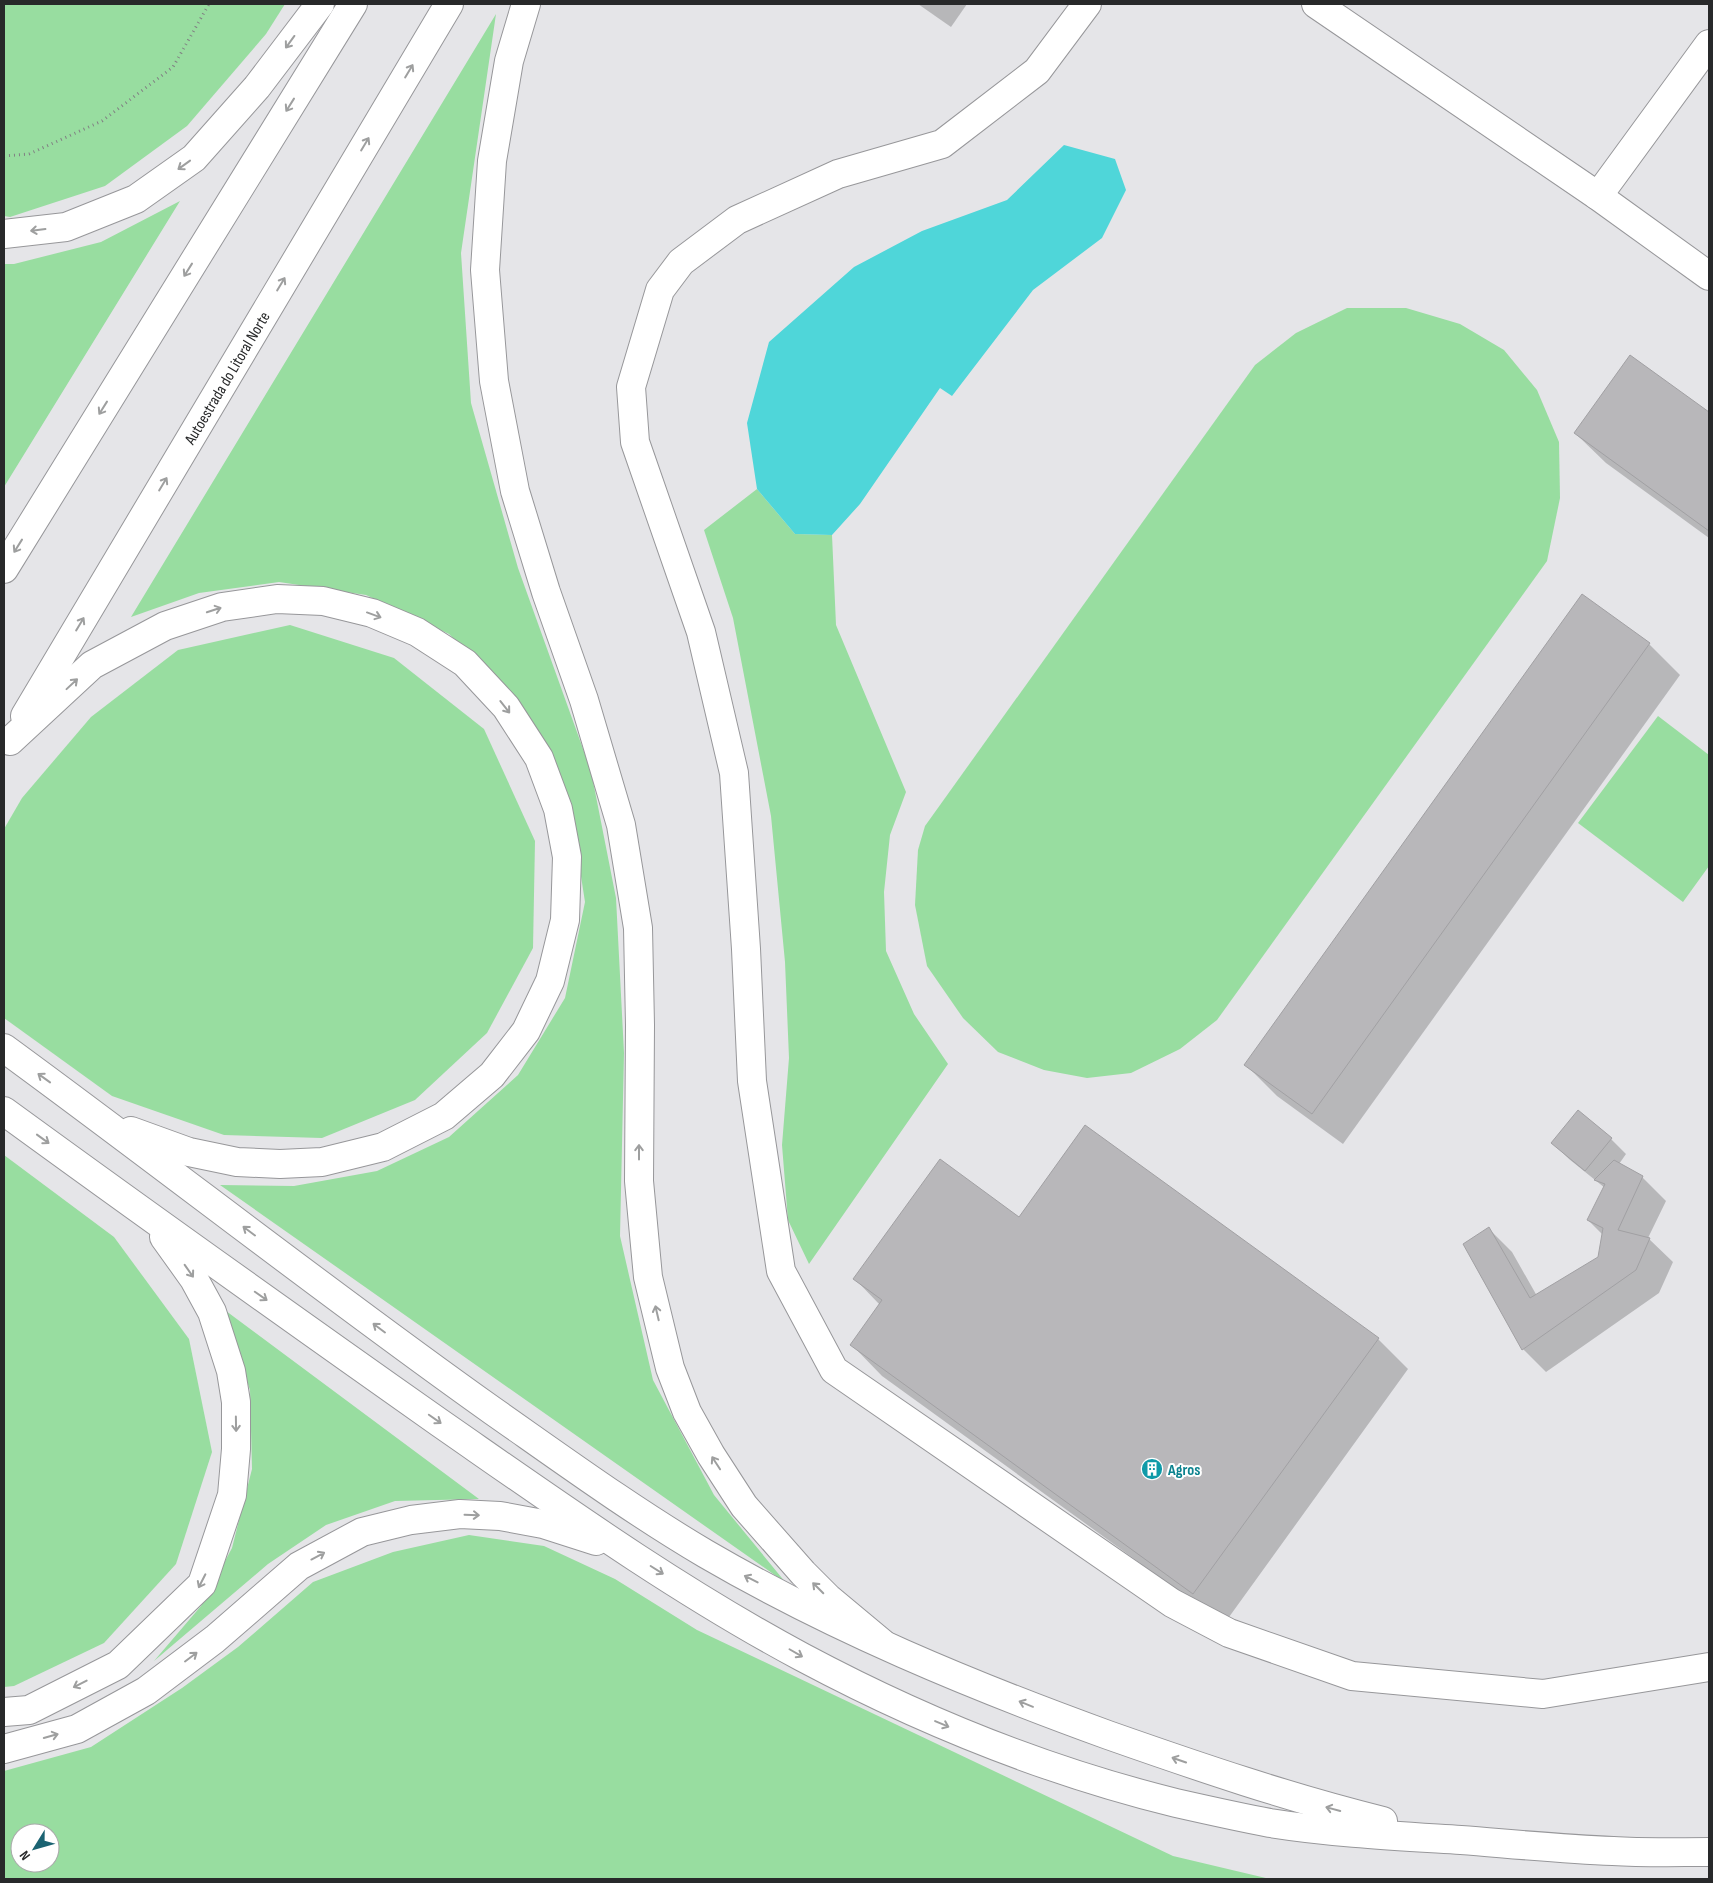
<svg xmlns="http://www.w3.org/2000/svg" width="1713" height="1883" font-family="'Sofia Sans Condensed',sans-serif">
  <rect width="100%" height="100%" fill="#e5e5e8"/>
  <g fill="#98dda0" fill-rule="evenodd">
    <path d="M4 4H285L266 34 187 126 105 186 10 217 4 216Z"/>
    <path d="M496 14 461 253 471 403 518 568 591 771 616 898 624 1053 620 1236 653 1380 714 1495 786 1583 220 1185 294 1186 377 1171 449 1137 518 1075 565 998 585 902 569 799 521 706 449 634 366 595 279 582 199 593 131 617Z"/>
    <path d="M180 201 4 487V264H14L101 242Z"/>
    <path d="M1347 308H1406L1460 324 1504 350 1537 390 1559 442 1560 498 1547 561 1217 1020 1180 1049 1131 1073 1087 1078 1044 1070 998 1052 963 1018 927 966 915 905 918 850 925 826 1255 365 1296 333Z"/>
    <path d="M757 489 795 534 832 535 836 625 906 792 890 835 884 892 886 951 914 1014 948 1064 809 1264 788 1220 782 1145 789 1058 785 962 771 816 733 618 704 530Z"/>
    <path d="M290 625 394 658 484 729 535 841 533 948 487 1033 415 1100 322 1138 224 1135 112 1096 4 1018V829L22 798 91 717 178 650Z"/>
    <path d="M1658 716 1709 755V866L1683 902 1578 823Z"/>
    <path d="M4 1155 114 1237 189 1339 212 1452 176 1564 104 1643 14 1686 4 1687Z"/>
    <path d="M222 1308 479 1499 395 1501 326 1525 268 1564 154 1661 201 1606 232 1548 252 1469 250 1390Z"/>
    <path d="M469 1535 544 1546 615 1579 697 1630 1173 1856 1270 1879H4V1771L91 1747 182 1688 238 1647 313 1582 393 1552ZM20 1833H50V1863H20Z"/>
  </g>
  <path fill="#4fd6d9" d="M1064 145 1115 159 1126 190 1102 238 1033 290 952 396 940 388 860 504 832 535 795 534 757 489 747 423 769 342 854 267 922 231 1007 200Z"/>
  <g fill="#0003">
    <path d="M918 4H967L951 27Z"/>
    <path d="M1630 357 1709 414V538L1606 463 1575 433Z"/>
    <path d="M1649 644 1680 675 1343 1144 1277 1096 1246 1065Z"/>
    <path d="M1611 1139 1626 1154 1619 1164 1642 1177 1666 1201 1648 1238 1673 1262 1659 1293 1546 1372 1523 1349 1489 1229 1512 1252 1537 1296 1599 1258 1603 1235 1588 1220 1605 1188 1569 1159 1553 1143Z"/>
    <path d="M1019 1218 1378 1339 1408 1369 1224 1624 882 1376 852 1345 880 1305 855 1279Z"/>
  </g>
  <g fill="#b8b7ba" stroke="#a1a0a3">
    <path d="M1630 355 1709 412V531L1574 433Z"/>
    <path d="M1582 594 1650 643 1312 1114 1244 1065Z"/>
    <path d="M1578 1110 1612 1138 1585 1171 1551 1143Z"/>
    <path d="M1085 1125 1379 1338 1193 1594 850 1345 882 1300 853 1279 940 1159 1019 1217Z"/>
    <path d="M1614 1160 1643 1176 1618 1230 1650 1238 1636 1270 1522 1350 1463 1244 1489 1227 1530 1298 1598 1257 1603 1228 1587 1220 1605 1184 1594 1180Z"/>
  </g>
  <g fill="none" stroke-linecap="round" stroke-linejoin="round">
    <g stroke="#97979a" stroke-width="30">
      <g id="minor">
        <path d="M1087 4 1037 71 942 144 838 174 737 220 681 262 660 290 631 387 635 442 701 632 734 773 746 949 752 1081 781 1271 834 1370 1172 1603 1229 1633 1352 1676 1543 1694 1709 1667"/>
        <path d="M1316 4 1598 196 1709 276"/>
        <path d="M1598 196 1709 44"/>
      </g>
    </g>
    <g stroke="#97979a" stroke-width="30">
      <g id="highway">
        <path d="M526 4 509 61 492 161 485 270 494 381 515 491 546 592 584 700 621 825 638 928 640 1025 639 1181 648 1277 670 1368 687 1412 711 1455 744 1506 803 1573 828 1598 882 1643"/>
        <path d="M4 234 66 227 136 199 194 158 257 87 320 4"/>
        <path d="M4 569 353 4"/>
        <path id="s1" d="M25 716 449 4"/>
        <path d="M10 741 92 665 165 626 222 607 277 599 323 601 372 613 417 632 465 663 506 707 539 758 558 809 567 857 565 920 550 981 526 1031 492 1075 444 1116 383 1147 322 1162 280 1164 237 1162 189 1152 131 1131"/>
        <path d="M4 1048C168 1168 328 1294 493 1411 563 1460 633 1511 706 1554 833 1628 970 1685 1108 1735 1199 1767 1290 1798 1383 1821"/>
        <path d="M4 1111C148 1216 294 1320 440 1423 558 1505 675 1589 802 1657 920 1720 1046 1771 1176 1803 1207 1810 1238 1817 1270 1823 1333 1833 1397 1836 1461 1840 1512 1844 1562 1849 1613 1851 1645 1853 1677 1852 1709 1852"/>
        <path d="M4 1712 29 1710 118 1665 202 1584 232 1495 236 1449V1402L231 1371 212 1312 194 1279 164 1237"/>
        <path d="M4 1749 77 1729 146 1691 215 1639 299 1566 362 1532 411 1520 460 1514 500 1516 543 1524 596 1541"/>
      </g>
    </g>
    <path stroke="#818183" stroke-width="3" stroke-dasharray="1 4" stroke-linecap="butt" d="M4 156 29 154 102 121 173 67 209 4"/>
    <use href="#minor" stroke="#fff" stroke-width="28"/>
    <use href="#highway" stroke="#fff" stroke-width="28"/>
  </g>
  <defs><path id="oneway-shaft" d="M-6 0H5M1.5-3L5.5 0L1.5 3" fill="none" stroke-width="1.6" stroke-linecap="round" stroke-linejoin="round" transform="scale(1.25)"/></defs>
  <g stroke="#9e9f9f">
    <use href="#oneway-shaft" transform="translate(290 42) rotate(126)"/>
    <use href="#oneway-shaft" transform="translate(409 71) rotate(-59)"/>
    <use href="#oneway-shaft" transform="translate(290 105) rotate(122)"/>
    <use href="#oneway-shaft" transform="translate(365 144) rotate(-59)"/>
    <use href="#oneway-shaft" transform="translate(184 165) rotate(144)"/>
    <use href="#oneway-shaft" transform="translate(38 230) rotate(173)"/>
    <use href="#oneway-shaft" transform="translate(188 270) rotate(122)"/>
    <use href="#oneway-shaft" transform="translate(281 284) rotate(-59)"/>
    <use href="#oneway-shaft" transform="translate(103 408) rotate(122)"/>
    <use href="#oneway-shaft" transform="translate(163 484) rotate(-59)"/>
    <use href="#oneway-shaft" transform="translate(18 546) rotate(122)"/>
    <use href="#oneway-shaft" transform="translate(214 610) rotate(-18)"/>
    <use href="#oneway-shaft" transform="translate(374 615) rotate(20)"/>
    <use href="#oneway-shaft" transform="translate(80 624) rotate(-59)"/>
    <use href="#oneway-shaft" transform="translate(72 684) rotate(-43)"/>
    <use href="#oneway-shaft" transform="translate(505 707) rotate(52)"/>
    <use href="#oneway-shaft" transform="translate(44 1078) rotate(-144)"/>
    <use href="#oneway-shaft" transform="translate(43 1139) rotate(36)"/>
    <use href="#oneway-shaft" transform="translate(639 1152) rotate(-90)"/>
    <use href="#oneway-shaft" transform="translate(249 1231) rotate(-143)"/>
    <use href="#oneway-shaft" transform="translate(189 1271) rotate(55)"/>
    <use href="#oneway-shaft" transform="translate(261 1296) rotate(35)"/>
    <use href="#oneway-shaft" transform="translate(657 1313) rotate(-103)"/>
    <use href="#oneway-shaft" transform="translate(379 1328) rotate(-143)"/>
    <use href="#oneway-shaft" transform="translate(435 1419) rotate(35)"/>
    <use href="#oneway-shaft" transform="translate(236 1424) rotate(89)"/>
    <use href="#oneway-shaft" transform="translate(716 1463) rotate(-123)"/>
    <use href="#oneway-shaft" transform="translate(472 1515) rotate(2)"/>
    <use href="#oneway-shaft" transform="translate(318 1556) rotate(-28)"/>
    <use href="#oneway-shaft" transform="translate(657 1570) rotate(32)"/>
    <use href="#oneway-shaft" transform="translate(751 1579) rotate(-153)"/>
    <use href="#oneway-shaft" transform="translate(202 1581) rotate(117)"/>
    <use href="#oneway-shaft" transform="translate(818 1588) rotate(-135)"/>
    <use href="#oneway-shaft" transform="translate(796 1653) rotate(30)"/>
    <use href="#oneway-shaft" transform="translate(191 1657) rotate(-37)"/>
    <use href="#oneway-shaft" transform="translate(80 1684) rotate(153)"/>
    <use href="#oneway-shaft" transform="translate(1026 1704) rotate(-158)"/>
    <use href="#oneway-shaft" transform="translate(942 1724) rotate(23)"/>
    <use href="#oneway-shaft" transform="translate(51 1736) rotate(-16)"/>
    <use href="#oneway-shaft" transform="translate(1179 1760) rotate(-161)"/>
    <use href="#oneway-shaft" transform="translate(1333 1809) rotate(-165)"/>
  </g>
  <defs>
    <g id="building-disc" transform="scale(1.125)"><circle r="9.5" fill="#0f9aa8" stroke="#fff"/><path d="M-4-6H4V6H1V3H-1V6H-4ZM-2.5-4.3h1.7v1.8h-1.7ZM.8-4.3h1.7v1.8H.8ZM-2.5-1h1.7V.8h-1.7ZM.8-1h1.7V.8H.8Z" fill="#fff"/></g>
  </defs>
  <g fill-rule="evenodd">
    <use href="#building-disc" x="1152" y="1469"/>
  </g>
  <g text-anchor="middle" stroke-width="4" stroke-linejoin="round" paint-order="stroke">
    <g font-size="16" fill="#28292a" stroke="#fff">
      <text dy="6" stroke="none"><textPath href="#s1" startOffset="394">Autoestrada do Litoral Norte</textPath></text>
    </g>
    <g font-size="16" font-weight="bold" fill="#0d838f" stroke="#fff" text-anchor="start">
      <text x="1168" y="1475">Agros</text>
    </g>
  </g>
  <rect width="1713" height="1883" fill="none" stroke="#28292a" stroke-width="10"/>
  <g transform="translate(35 1848) rotate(233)"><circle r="24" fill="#ffffff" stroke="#a9a9aa"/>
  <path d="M0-4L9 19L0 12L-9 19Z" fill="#1b6372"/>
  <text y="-8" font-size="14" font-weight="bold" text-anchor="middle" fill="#28292a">N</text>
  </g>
</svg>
